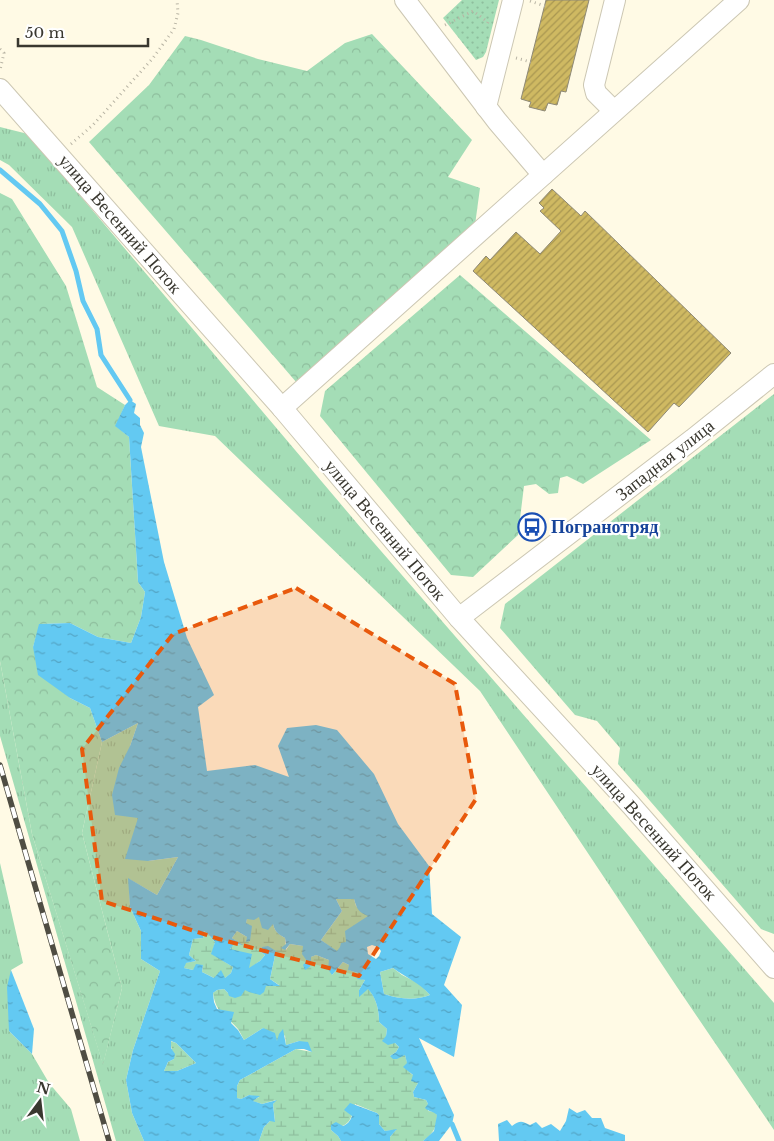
<svg xmlns="http://www.w3.org/2000/svg" width="774" height="1141" font-family="'Libre Baskerville',serif">
  <defs>
    <pattern id="grass-tufts" width="24" height="20" patternUnits="userSpaceOnUse" patternTransform="scale(1.25)"><rect width="24" height="20" fill="#a4ddb6"/><path d="M3 7l-1-3M5 7V3M7 7l1-3M15 17l-1-3M17 17v-4M19 17l1-3" fill="none" stroke="#8ebe9d"/></pattern>
    <pattern id="forest-crowns" width="20" height="18" patternUnits="userSpaceOnUse" patternTransform="scale(1.25)"><rect width="20" height="18" fill="#a4ddb6"/><path d="M2 6a3 3 0 1 1 6 0M12 15a3 3 0 1 1 6 0" fill="none" stroke="#8ebe9d"/></pattern>
    <pattern id="wetland-marsh" width="20" height="14" patternUnits="userSpaceOnUse" patternTransform="scale(1.25)"><rect width="20" height="14" fill="#a4ddb6"/><path d="M1 5h8M5 5V1M11 12h8M15 12V8" fill="none" stroke="#8ebe9d"/></pattern>
    <pattern id="park-dots" width="8" height="8" patternUnits="userSpaceOnUse" patternTransform="scale(1.25)"><rect width="8" height="8" fill="#a4ddb6"/><path d="M2 2h.1M6 6h.1" fill="none" stroke="#8ebe9d" stroke-width="1.8" stroke-linecap="round"/></pattern>
    <pattern id="water-ripples" width="26" height="14" patternUnits="userSpaceOnUse" patternTransform="scale(1.25)"><rect width="26" height="14" fill="#63c9f2"/><path d="M2 4q2-2 4 0t4 0M15 11q2-2 4 0t4 0" fill="none" stroke="#53a4c4"/></pattern>
    <pattern id="building-hatch" width="6" height="6" patternUnits="userSpaceOnUse" patternTransform="scale(1.25)"><rect width="6" height="6" fill="#cfb962"/><path d="M-1 1l2-2M0 6l6-6M5 7l2-2" fill="none" stroke="#a99751"/></pattern>
  </defs>
  <rect width="100%" height="100%" fill="#fffae5"/>
  <g fill="url(#grass-tufts)">
    <path d="M0 127 28 134 361 528 774 1003V1130L677 987 480 691 215 436 159 426 72 227 9 165 0 160Z"/>
    <path d="M774 394V934L761 929 618 764 620 748 597 721 575 715 500 628 505 604Z"/>
    <path d="M0 661 32 834 103 1064 122 988 82 833 102 742 138 723 130 746 138 818 148 861 178 857 157 895 129 879 130 907 141 931V959L160 971 133 1050 126 1080 132 1113 144 1141H116L0 736Z"/>
    <path d="M0 863 23 963 11 970 9 1031 32 1054 49 1083 71 1109 80 1141H0Z"/>
  </g>
  <g fill="url(#forest-crowns)">
    <path d="M372 34 472 140 448 177 480 188 475 225 297 383 89 142 149 85 185 36 201 40 258 59 307 71 345 43Z"/>
    <path d="M0 193 12 199 66 286 97 387 125 405 116 426 129 437 138 582 145 592 141 617 131 643 98 637 70 623 40 624 33 647 70 698 90 708 102 742 82 833 122 988 103 1065 32 834 0 661Z"/>
    <path d="M460 275 651 440 583 484 567 476 560 478 558 493 549 494 536 484 524 486 518 535 473 577 451 575 320 416 325 391Z"/>
  </g>
  <g fill="url(#wetland-marsh)">
    <path d="M336 899H354L356 906 369 916 337 952 321 940 342 911Z"/>
    <path d="M259 917 273 923C274 931 278 934 285 938L286 950 290 944 303 946 311 957 316 955 329 960 332 975 343 962 349 965V970L358 973 360 976 358 978 365 980 359 990V996L368 988C376 998 379 1009 379 1022L387 1029 386 1036 395 1043 399 1047 396 1052 390 1056 405 1055 410 1073 413 1075 418 1083 413 1092 414 1097 426 1100 428 1104V1111L435 1112 437 1115C437 1127 433 1134 423 1141H390V1137L396 1130 385 1131 379 1124V1115L377 1113 355 1104C350 1123 350 1124 331 1130L338 1136 341 1141H259L264 1127 270 1121H275L273 1104 276 1100 262 1104 252 1101 259 1097 249 1095 241 1099 237 1098V1086L240 1080 296 1049 312 1052 299 1041 286 1045 285 1035 278 1042 263 1028 244 1040C242 1036 240 1032 238 1029 226 1015 216 1014 213 993L217 990 224 989 228 993 266 986 279 985 270 979 276 951 261 952 265 955 260 961 249 969 230 949 233 944 242 945 232 938 237 931 247 937 250 940 246 923 247 918Z"/>
    <path d="M204 931 207 933 215 942 212 954 233 967 231 973 224 979 214 978 202 972 203 965 193 970 184 968 185 963 196 961 189 955 193 939 203 938Z"/>
    <path d="M393 968 402 975 420 984 430 995C414 1001 400 999 384 994L380 972Z"/>
    <path d="M170 1041 176 1043 196 1063 177 1071H164L168 1062 174 1059Z"/>
  </g>
  <path fill="url(#park-dots)" d="M462 0H499L486 52 483 57 476 60 443 18Z"/>
  <g fill="url(#water-ripples)" fill-rule="evenodd">
    <path d="M130 400 136 404 134 413 140 418V425L144 433 141 447 164 562 187 638 214 695 198 707 207 771 255 765 289 777 278 746 287 728 316 725 337 730 374 774 398 824 429 866 432 914 461 937 444 985 462 1005 454 1057 419 1038 454 1115 452 1124 439 1141H423L434 1131 437 1115C433 1111 429 1112 425 1108L428 1104 426 1100 414 1097 413 1092 418 1083 411 1081 413 1075 403 1067 407 1063 405 1055 397 1059H393L390 1056 396 1052 399 1047 395 1043 388 1045 382 1041 386 1036 387 1029 379 1022C379 1009 376 998 368 989L359 997V990L365 980 357 979 360 975 358 973 348 970 349 965 343 962 332 975 328 969 329 960 316 955 311 957C311 964 312 967 305 970L303 965 307 961 302 954 303 946 290 944 285 950 281 948 286 944 285 938C278 934 275 932 273 924L268 930 262 928 259 917 254 920 247 919 246 923 252 926 250 941 246 942 247 937 237 931 232 938 243 945 234 944 230 949 252 954 249 968 260 961 265 955 261 952 262 947 268 946 276 951 270 979 280 986H266L264 992 260 995 249 992 245 990 241 996 235 998 229 996 228 993 224 989 217 990 213 993 214 1002 217 1009 234 1012 231 1023 238 1030 244 1040 263 1028 275 1033 277 1041 279 1034 283 1029 286 1045 299 1041 308 1042 312 1052 304 1049H296L240 1080 237 1086V1098L241 1099 249 1095 260 1096 253 1101 262 1104 277 1100 273 1104 275 1122 270 1121 264 1127 259 1141H144L132 1113 126 1080 133 1050 160 971 141 959V931L130 907 128 878 157 895 178 857 148 861 125 859 138 818 115 815 112 795 119 768 130 746 138 723 102 742 90 708 70 698 38 675 33 647 39 624 70 623 98 637 131 643 141 617 145 592 138 582 129 437 115 426 125 405ZM336 899H354C357 909 358 912 368 916L345 931 346 942 341 943 340 947 337 951 321 940 342 911ZM204 931 207 933 215 942 211 954 233 967 231 973 225 978 221 970 214 978 202 972 203 965 196 964 193 970 184 968 186 963 196 961 189 955 193 939 203 938ZM372 945 378 947 381 951 379 956 376 959 368 954 367 947ZM393 968C406 978 419 982 430 995 414 1001 400 999 384 994L380 972ZM171 1041 176 1043 196 1063 177 1071H164L168 1062 174 1059 175 1054 171 1048Z"/>
    <path d="M11 970 34 1029 32 1054 9 1031 7 987Z"/>
    <path d="M350 1103 377 1113 379 1115V1124L385 1131 397 1129 390 1137V1141H341L338 1136 331 1130V1125L336 1122 343 1126C348 1124 350 1121 352 1116L344 1110Z"/>
    <path d="M569 1108 577 1113 585 1110 592 1118H601L605 1128 625 1135V1141H499L498 1124 507 1120 512 1126C520 1120 522 1121 530 1125L536 1122 542 1128 551 1124 560 1131 566 1121Z"/>
  </g>
  <g fill="none" stroke-linecap="round" stroke-linejoin="round">
    <g stroke="#63c9f2" stroke-width="5">
      <path d="M0 170 40 204 62 231 76 271 83 301 97 329 101 355 130 400"/>
      <path d="M452 1124 459 1141"/>
    </g>
  </g>
  <g fill="url(#building-hatch)" stroke="#8d8876">
    <path d="M546 0H589L566 92 561 91 557 105 548 103 545 111 529 107 531 102 521 99Z"/>
    <path d="M552 189 581 216 585 211 731 353 679 407 674 403 648 432 473 271 486 256 490 260 516 232 540 254 561 231 540 211 544 208 539 203Z"/>
  </g>
  <g fill="none" stroke-linecap="round" stroke-linejoin="round">
    <g stroke="#ccc7b3" stroke-width="22">
      <g id="minor">
        <path d="M405 0 497 121 543 175"/>
        <path d="M0 89 282 408 459 618 631 805 774 968"/>
        <path d="M486 107 513 0"/>
        <path d="M614 111 596 93 594 85 615 0"/>
        <path d="M282 408 739 0"/>
        <path d="M459 618 693 439 774 374"/>
      </g>
    </g>
    <g stroke="#b8b4a4" stroke-width="3" stroke-dasharray="1 4" stroke-linecap="butt">
      <path d="M530 1 545 6"/>
      <path d="M445 25 473 11 488 22 487 24"/>
      <path d="M0 49 4 53 0 70"/>
      <path d="M516 58 531 62"/>
      <path d="M71 144 93 125 153 58 174 29 178 13 177 0"/>
    </g>
    <use href="#minor" stroke="#fff" stroke-width="20"/>
    <g stroke="#4f4d43" stroke-width="5.5">
      <path id="rail" d="M0 765 109 1141"/>
    </g>
    <use href="#rail" stroke="#fff" stroke-width="4" stroke-dasharray="11" stroke-linecap="butt"/>
  </g>
  <path fill="#e8590c" fill-opacity="0.2" stroke="#e8590c" stroke-width="4" stroke-dasharray="10 6" stroke-linejoin="round" d="M296 588 455 684 476 799 359 976 219 939 102 901 82 749 173 634Z"/>
  <defs>
    <g id="bus-ring" transform="scale(1.4375)"><circle r="9.5" fill="#fff" stroke="#1a4fb4" stroke-width="1.5"/><path d="M-5-6H5V4H4V6H2V4H-2V6H-4V4H-5ZM-3.5-4V0h7V-4ZM-3.5 1.2v1.5H-2V1.2ZM2 1.2v1.5H3.5V1.2Z" fill="#1a4fb4"/></g>
  </defs>
  <g fill-rule="evenodd">
    <use href="#bus-ring" x="532" y="527"/>
  </g>
  <g text-anchor="middle" stroke-width="4.5" stroke-linejoin="round" paint-order="stroke">
    <g font-size="18" fill="#39372f" stroke="#fff">
      <text transform="translate(120 224) rotate(49)" y="6">улица Весенний Поток</text>
      <text transform="translate(665 460) rotate(-38)" y="6">Западная улица</text>
      <text transform="translate(385 530) rotate(50)" y="6">улица Весенний Поток</text>
      <text transform="translate(654 832) rotate(48)" y="6">улица Весенний Поток</text>
    </g>
    <g font-size="18" font-weight="bold" fill="#164399" stroke="#fff" text-anchor="start">
      <text x="551" y="533">Погранотряд</text>
    </g>
  </g>
  <g transform="translate(40 1101) rotate(15)" stroke="#ffffff" stroke-width="4" paint-order="stroke">
  <path d="M0-4L9 19L0 12L-9 19Z" fill="#39372f"/>
  <text y="-8" font-size="14" font-weight="bold" text-anchor="middle" fill="#39372f">N</text>
  </g>
  <path d="M18 38v8h130v-8" fill="none" stroke="#39372f" stroke-width="2.5"/>
  <text x="25" y="38" font-size="15" fill="#39372f" stroke="#ffffff" stroke-width="4" paint-order="stroke">50 m</text>
</svg>
